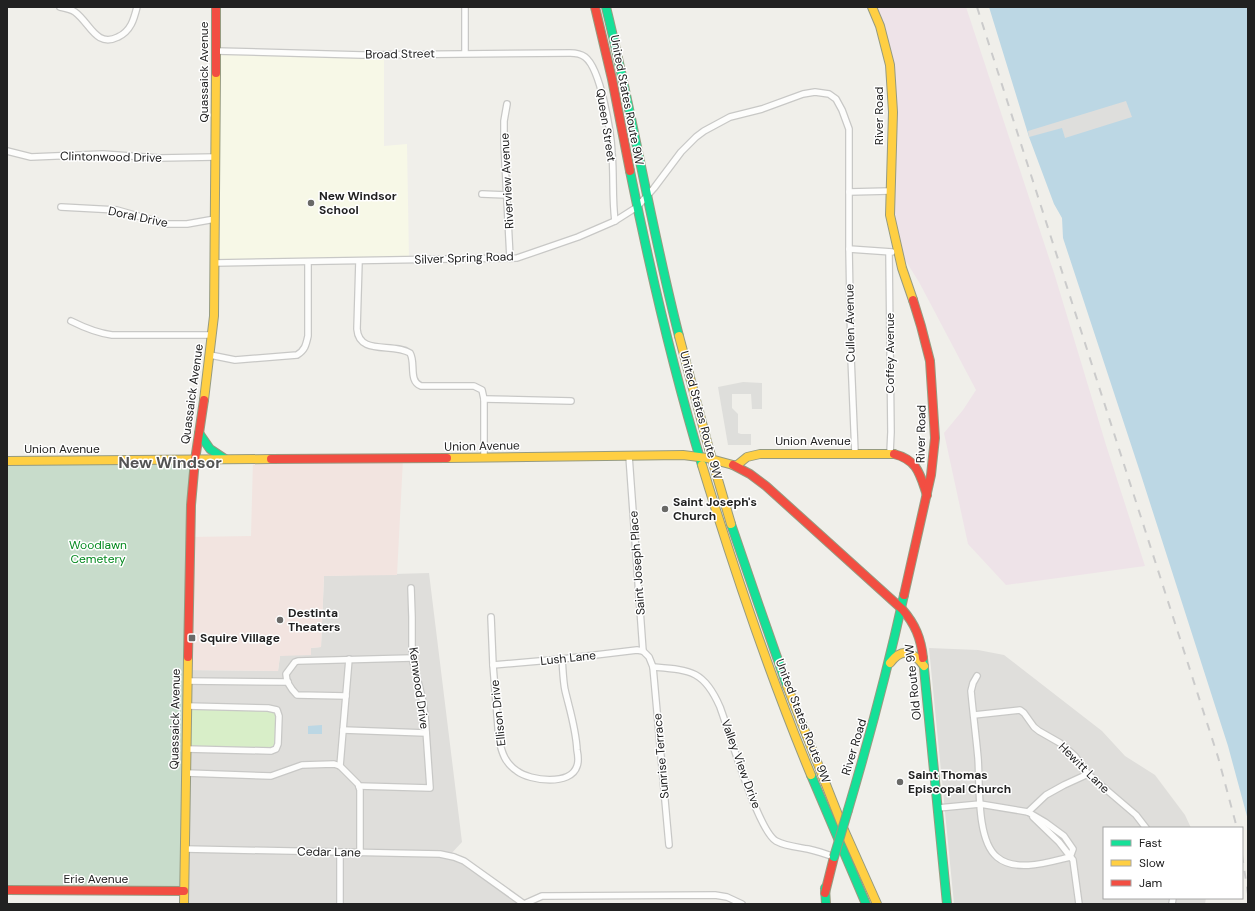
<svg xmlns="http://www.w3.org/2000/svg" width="1255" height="911" font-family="'DM Sans',sans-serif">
  <rect width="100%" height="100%" fill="#f0efea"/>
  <g fill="#dfdedb">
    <path d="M429 573 462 842 449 856 471 865 524 904H184L187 670 278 671 280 656 311 648 321 647 324 576Z"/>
    <path d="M929 648 978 650 1004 655 1102 731 1125 756 1155 775 1185 815 1191 828H1104V898H1206L1205 904H954Z"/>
  </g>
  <path fill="#f2e4e0" d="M253 459H403L397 575 324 576 321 647 311 648V655L280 656 278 671 187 670 190 537 251 536Z"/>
  <path fill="#eee3e8" d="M872 7H966L1055 276 1106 445 1145 566 1006 585 968 544 944 433 963 410 976 390 919 282 900 252 890 191V65Z"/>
  <path fill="#f7f8e7" d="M216 51 384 54V146L407 144 409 260 214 263Z"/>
  <path fill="#d8eec8" d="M187 706 277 710 276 749H186Z"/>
  <path fill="#c8dccb" d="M7 460H195L184 891 7 890Z"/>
  <path fill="#dededb" d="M743 382 762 383V409H752L751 394H732V408L738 414V433L741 434H751V445H728L718 387Z"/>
  <g fill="#bcd7e4">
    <path d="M989 7H1248V820L1228 746 1141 475 1063 238 1062 218 1054 204 1029 137Z"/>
    <path d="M322 725V734H308V726Z"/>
  </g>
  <path fill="#dededc" d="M1126 101 1132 117 1065 138 1062 128 1029 137 1028 131Z"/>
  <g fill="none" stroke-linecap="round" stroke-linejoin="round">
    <g stroke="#c8c8c6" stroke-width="8">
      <g id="street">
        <path d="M60 7C65 8 71 9 75 12 90 23 96 48 118 37 131 31 134 19 137 7"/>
        <path d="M465 7V53"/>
        <path d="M216 51 362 55 570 53C575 53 581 54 585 57 601 69 611 133 612 153 614 176 612 198 615 221"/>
        <path d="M507 104 504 121V143L510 258"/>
        <path d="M7 151 31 157 103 154 159 158 215 157"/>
        <path d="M849 192 890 191"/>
        <path d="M482 194 507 195"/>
        <path d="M61 207 117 210 166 224H187L215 219"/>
        <path d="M849 249 892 252"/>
        <path d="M889 252 891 432 890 453"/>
        <path d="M359 261 357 329C359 356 393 342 410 353 416 363 408 381 421 386H474L482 390 484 399V458"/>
        <path d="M214 263 517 258 578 237 615 221 637 207 654 188 681 152 696 137 704 131 730 117 762 109 803 94 815 92 829 94 836 99 842 110 849 129V249L851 357 855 453"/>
        <path d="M71 321C85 328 97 333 112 335H212"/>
        <path d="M210 355 235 360 297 355C305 350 306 345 308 336V262"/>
        <path d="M484 399 571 401"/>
        <path d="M629 456 643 651 649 657 653 667 669 845"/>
        <path d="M491 617 493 665 499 740C502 753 505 763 517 771 530 781 571 786 577 766 579 761 578 755 577 750 576 729 570 711 565 690 563 680 563 670 562 659"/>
        <path d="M493 665 562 659 637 650 643 651"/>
        <path d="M653 667C690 670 704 670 720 707 729 731 758 831 776 841 785 846 797 847 808 849 817 851 826 854 834 857"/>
        <path d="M977 676 973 683 971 691C973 713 976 736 978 758 980 783 976 840 997 857 1016 873 1049 862 1070 857"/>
        <path d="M187 681 288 682"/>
        <path d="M346 696 297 695C291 689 286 682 286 674L295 662 298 661 412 658"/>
        <path d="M974 715 1020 710 1024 713 1034 727 1039 731 1060 743 1075 756 1088 774 1136 815 1146 828"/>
        <path d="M343 730 426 733"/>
        <path d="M186 749 271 751 276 749 278 744 279 716 277 710 268 708 187 706"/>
        <path d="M340 766 349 659"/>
        <path d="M186 773 271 776 302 765 334 764 340 766 358 784 360 790V853"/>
        <path d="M359 786 430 788 425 715 422 697 412 658V617L411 588"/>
        <path d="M938 808 980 804 1028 812 1045 822 1064 836 1073 849 1070 857"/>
        <path d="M1028 812 1046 795 1064 785 1088 774"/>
        <path d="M1033 817 1059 842 1073 860 1079 904"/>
        <path d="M185 849 440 854 454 857 464 861 524 904"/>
        <path d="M340 904V853"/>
        <path d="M524 904 542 896H548L715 895 727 897 742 904"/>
        <path d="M1172 904 1173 898"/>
      </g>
    </g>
    <g stroke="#969b80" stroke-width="10">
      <g id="fast">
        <path d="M606 7C633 116 651 227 679 336"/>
        <path d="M630 171C650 270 673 369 702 465"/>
        <path d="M199 433 210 449 225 459"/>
        <path d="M731 524 758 603 787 686"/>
        <path d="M923 658 947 904"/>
        <path d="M811 775 866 904"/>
        <path d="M848 810C869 739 888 668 904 595"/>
        <path d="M825 888 826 904"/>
      </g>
    </g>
    <g stroke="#969b80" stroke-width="10">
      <g id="slow">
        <path d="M872 7 880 26 890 65 893 112 890 215 902 268 913 300"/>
        <path d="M679 336 709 449 731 524"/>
        <path d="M204 400 214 316 216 73"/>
        <path d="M447 458 683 455 707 458 733 465"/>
        <path d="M7 461 271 459"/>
        <path d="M702 465C734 570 769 674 811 775"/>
        <path d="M736 466 747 457 760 454H894"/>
        <path d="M890 663C902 647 913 651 924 666"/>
        <path d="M787 686 844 830 877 904"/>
        <path d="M184 904 188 657"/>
      </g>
    </g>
    <g stroke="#969b80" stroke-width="10">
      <g id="jam">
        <path d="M595 7 612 79 630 171"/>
        <path d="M216 73V7"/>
        <path d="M894 454C918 460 920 475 927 495"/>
        <path d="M271 459 447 458"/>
        <path d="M733 465 750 474 766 486 902 609C915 624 921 638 923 658"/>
        <path d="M904 595 931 475 935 438 930 361 921 326 913 300"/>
        <path d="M188 657 191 505 195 460 204 400"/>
        <path d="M7 890 184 891"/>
        <path d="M825 893 834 857"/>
      </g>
    </g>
    <use href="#street" stroke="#fdfdfc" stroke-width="5.5"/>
    <use href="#fast" stroke="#16e098" stroke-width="8"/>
    <use href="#slow" stroke="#ffcf43" stroke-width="8"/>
    <use href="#jam" stroke="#f24e42" stroke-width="8"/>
    <g stroke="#cbcbcb" stroke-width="2" stroke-dasharray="8 8" stroke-linecap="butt">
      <path d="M977 7 1218 757 1237 828"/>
      <path d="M1242 855 1248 894"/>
    </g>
    <g stroke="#969b80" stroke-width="10" stroke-linecap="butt">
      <path id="fast-bridge" d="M834 857 848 810"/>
    </g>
    <use href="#fast-bridge" stroke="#16e098" stroke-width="8"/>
  </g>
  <g fill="#696967" stroke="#fff" stroke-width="1.5">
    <circle cx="311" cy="203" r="4"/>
    <circle cx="665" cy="509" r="4"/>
    <circle cx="280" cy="620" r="4"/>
    <rect x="188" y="634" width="8" height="8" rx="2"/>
    <circle cx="900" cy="782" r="4"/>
  </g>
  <g text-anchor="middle" stroke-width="3" stroke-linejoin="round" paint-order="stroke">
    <g font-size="12" fill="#212121" stroke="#fff">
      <text transform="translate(400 54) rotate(-1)" y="4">Broad Street</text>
      <text transform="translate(204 72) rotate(-90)" y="4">Quassaick Avenue</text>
      <text transform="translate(627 100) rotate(79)" y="4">United States Route 9W</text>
      <text transform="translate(879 116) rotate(-90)" y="4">River Road</text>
      <text transform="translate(606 125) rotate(81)" y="4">Queen Street</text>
      <text transform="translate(111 157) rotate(1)" y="4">Clintonwood Drive</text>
      <text transform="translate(507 181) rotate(-93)" y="4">Riverview Avenue</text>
      <text transform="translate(138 217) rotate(12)" y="4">Doral Drive</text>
      <text transform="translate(464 258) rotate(-2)" y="4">Silver Spring Road</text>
      <text transform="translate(850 323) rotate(-91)" y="4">Cullen Avenue</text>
      <text transform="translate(890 353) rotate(-90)" y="4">Coffey Avenue</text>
      <text transform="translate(192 394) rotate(-82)" y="4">Quassaick Avenue</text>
      <text transform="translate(701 415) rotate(75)" y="4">United States Route 9W</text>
      <text transform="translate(921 434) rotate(-89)" y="4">River Road</text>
      <text x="813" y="445">Union Avenue</text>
      <text transform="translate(482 446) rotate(-1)" y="4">Union Avenue</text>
      <text x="62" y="453">Union Avenue</text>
      <text transform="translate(637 563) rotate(-94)" y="4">Saint Joseph Place</text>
      <text transform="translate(568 658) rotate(-6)" y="4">Lush Lane</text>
      <text transform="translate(913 682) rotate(-96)" y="4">Old Route 9W</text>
      <text transform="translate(419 688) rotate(82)" y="4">Kenwood Drive</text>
      <text transform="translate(498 713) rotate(-96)" y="4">Ellison Drive</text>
      <text transform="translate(175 719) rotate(-89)" y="4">Quassaick Avenue</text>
      <text transform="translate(803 721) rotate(69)" y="4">United States Route 9W</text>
      <text transform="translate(854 747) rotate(-73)" y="4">River Road</text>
      <text transform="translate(661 756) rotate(-95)" y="4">Sunrise Terrace</text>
      <text transform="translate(741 764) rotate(70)" y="4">Valley View Drive</text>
      <text transform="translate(1084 768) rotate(45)" y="4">Hewitt Lane</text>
      <text transform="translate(329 852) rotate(1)" y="4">Cedar Lane</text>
      <text x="96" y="883">Erie Avenue</text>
    </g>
    <g font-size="12" font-weight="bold" fill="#212121" stroke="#fff" text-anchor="start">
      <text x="319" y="200">New Windsor<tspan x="319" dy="14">School</tspan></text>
      <text x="673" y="506">Saint Joseph's<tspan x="673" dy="14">Church</tspan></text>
      <text x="288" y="617">Destinta<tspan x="288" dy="14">Theaters</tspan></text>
      <text x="200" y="642">Squire Village</text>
      <text x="908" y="779">Saint Thomas<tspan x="908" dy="14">Episcopal Church</tspan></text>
    </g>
    <g font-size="12" fill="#058a20" stroke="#fff">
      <text x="98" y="549">Woodlawn<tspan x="98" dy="14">Cemetery</tspan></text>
    </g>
    <g font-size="16" font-weight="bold" fill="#545454" stroke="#fff">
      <text x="170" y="468">New Windsor</text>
    </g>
  </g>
  <rect width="1255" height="911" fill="none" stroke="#212121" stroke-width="16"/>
  <rect x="1103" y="827" width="140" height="72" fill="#ffffff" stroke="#a6a6a6"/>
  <rect x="1111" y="840" width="20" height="6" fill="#16e098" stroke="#a6a6a6"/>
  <text x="1139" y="847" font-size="12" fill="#212121">Fast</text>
  <rect x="1111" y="860" width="20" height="6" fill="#ffcf43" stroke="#a6a6a6"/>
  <text x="1139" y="867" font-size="12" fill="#212121">Slow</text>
  <rect x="1111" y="880" width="20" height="6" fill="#f24e42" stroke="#a6a6a6"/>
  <text x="1139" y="887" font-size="12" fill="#212121">Jam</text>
</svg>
